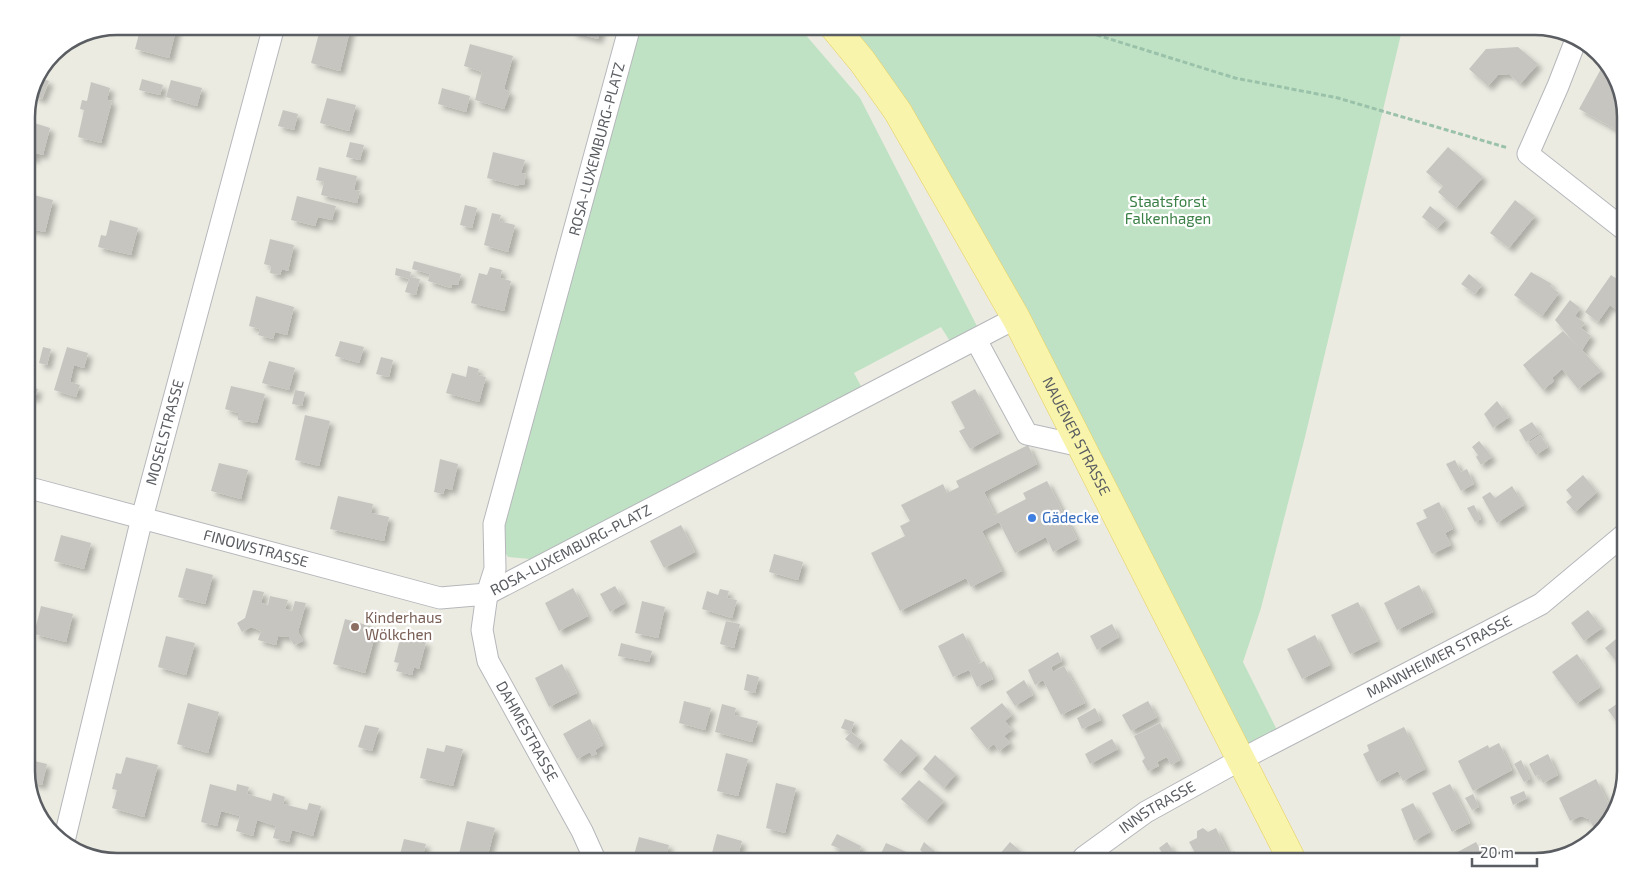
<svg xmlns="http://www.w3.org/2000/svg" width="1652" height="888" font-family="'Exo 2',sans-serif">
  <defs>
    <filter id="shadow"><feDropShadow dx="4.5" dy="4.5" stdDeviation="2.5" flood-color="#0004"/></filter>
  </defs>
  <rect width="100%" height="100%" fill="#ecebe2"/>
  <g fill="#c0e2c4">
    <path d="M639 26H798L860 98 978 328 951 343 941 327 854 373 862 388 530 559 508 557 497 539Z"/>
    <path d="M833 26H1403L1305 437 1261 608 1243 662 1281 738 1240 760 1016 318Z"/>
  </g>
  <g fill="#c7c5c0" filter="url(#shadow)">
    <path d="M141 26H177L169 58 135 49Z"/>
    <path d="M321 26H351L340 71 311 63Z"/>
    <path d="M574 26H600L602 27 598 39 572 32Z"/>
    <path d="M470 44 513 56 504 89 510 92 504 109 475 100 482 72 464 66Z"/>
    <path d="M1518 47 1538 64 1520 84 1509 74 1498 75 1488 86 1469 69 1486 49Z"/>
    <path d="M1602 67 1613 73 1626 111 1617 130 1579 109Z"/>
    <path d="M41 78 49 81 42 99 33 96Z"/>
    <path d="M142 79 163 85 160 95 139 90Z"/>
    <path d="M171 80 202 88 197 106 166 97Z"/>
    <path d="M91 82 110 88 107 100 112 101 101 143 78 137 84 110 80 109 82 100 87 101Z"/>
    <path d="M442 88 470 96 466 112 438 104Z"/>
    <path d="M327 98 356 105 349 131 320 123Z"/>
    <path d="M283 110 298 114 294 130 278 126Z"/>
    <path d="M28 121 50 128 43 155 36 153 35 159 26 157Z"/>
    <path d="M350 142 364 145 360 160 346 157Z"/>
    <path d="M1448 147 1483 177 1456 208 1438 192 1443 186 1426 172Z"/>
    <path d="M493 152 525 160 521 173 526 174 524 185 519 184 518 186 487 178Z"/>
    <path d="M319 167 357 176 354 190 360 191 357 203 321 195 324 182 316 180Z"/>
    <path d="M26 193 53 200 45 232 26 228Z"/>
    <path d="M297 196 336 206 332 220 318 217 315 226 291 220Z"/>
    <path d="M1515 200 1535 216 1509 248 1490 233Z"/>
    <path d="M465 205 477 208 472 228 460 225Z"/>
    <path d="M1430 206 1446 219 1437 229 1422 217Z"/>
    <path d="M492 213 501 215 499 221 515 225 508 252 484 245Z"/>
    <path d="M110 220 138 228 131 255 98 247 101 235 106 236Z"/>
    <path d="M270 239 294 245 288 271 282 269 280 275 270 273 271 266 264 264Z"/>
    <path d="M414 261 461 274 458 285 452 284 451 288 428 281 430 274 412 269Z"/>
    <path d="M490 267 502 270 500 278 511 281 504 311 471 303 479 273 487 275Z"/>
    <path d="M396 268 411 272 410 277 420 279 416 295 405 292 409 279 395 275Z"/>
    <path d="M1531 272 1552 284 1550 286 1559 293 1542 316 1514 295Z"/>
    <path d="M1469 274 1482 285 1475 294 1461 284Z"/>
    <path d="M1611 275 1626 285V299L1617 310 1610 305 1598 322 1585 312Z"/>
    <path d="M256 296 294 307 287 335 275 332 273 339 258 335 260 329 249 326Z"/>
    <path d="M1570 300 1580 308 1575 316 1585 323 1581 328 1591 336 1582 350 1601 371 1578 389 1562 369 1552 378 1554 381 1543 390 1523 365 1563 331 1580 349 1555 320Z"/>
    <path d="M340 341 364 347 359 363 335 356Z"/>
    <path d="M43 347 51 349 47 365 39 363Z"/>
    <path d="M67 347 88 353 84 368 74 365 70 382 80 385 76 397 54 390Z"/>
    <path d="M381 357 393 360 389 377 376 374Z"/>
    <path d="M269 361 295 368 289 390 262 383Z"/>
    <path d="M468 366 479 369 477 375 486 377 479 402 446 393 452 373 466 377Z"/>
    <path d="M26 386 38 389 35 398 26 396Z"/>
    <path d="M231 386 265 394 257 423 238 420V413L225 409Z"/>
    <path d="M975 389 999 433 970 449 959 431 965 428 951 402Z"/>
    <path d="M295 390 305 392 302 406 292 404Z"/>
    <path d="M1497 401 1509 417 1493 428 1484 414Z"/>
    <path d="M305 415 330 421 319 466 295 460Z"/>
    <path d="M1532 422 1540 433 1526 442 1519 430Z"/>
    <path d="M1540 435 1548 447 1536 455 1528 443Z"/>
    <path d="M1479 441 1492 457 1481 465 1476 457 1478 455 1472 447Z"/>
    <path d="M1028 445 1037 464 984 492 995 515 1026 499 1023 493 1047 481 1077 539 1053 552 1046 537 1015 553 999 522 982 531 1002 571 971 587 966 578 900 611 871 553 905 536 900 526 910 521 901 505 943 484 947 493 959 487 956 481Z"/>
    <path d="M440 459 458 464 452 490 445 488 443 494 434 492Z"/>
    <path d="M1455 460 1461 472 1467 469 1474 484 1461 491 1446 464Z"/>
    <path d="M219 463 248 470 241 499 211 491Z"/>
    <path d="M1583 475 1597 492 1575 512 1566 502 1572 497 1566 490Z"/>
    <path d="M1512 486 1524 505 1497 523 1482 497 1490 492 1495 498Z"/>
    <path d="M338 496 373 504 371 513 389 517 384 541 330 529Z"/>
    <path d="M1439 502 1453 529 1445 533 1451 545 1432 554 1416 523 1427 518 1423 510Z"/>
    <path d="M1474 505 1481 519 1475 522 1467 508Z"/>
    <path d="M681 525 695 552 664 568 650 541Z"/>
    <path d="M61 535 91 543 84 569 54 561Z"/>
    <path d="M774 554 803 562 798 580 769 572Z"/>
    <path d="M186 568 213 575 205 604 178 597Z"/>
    <path d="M1419 585 1433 612 1397 630 1384 603Z"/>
    <path d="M615 586 625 603 610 612 600 594Z"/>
    <path d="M573 588 588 616 559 631 545 603Z"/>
    <path d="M720 589 729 591 727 598 737 600 732 618 702 609 707 591 718 595Z"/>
    <path d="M253 590 264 592 261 603 268 605 270 596 288 600 285 609 292 611 295 601 306 603 298 632 303 641 294 645 289 637 278 636 276 645 258 640 261 631 251 627 242 632 237 623 245 618Z"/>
    <path d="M642 601 665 607 658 638 635 633Z"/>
    <path d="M1358 602 1378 641 1350 654 1331 615Z"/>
    <path d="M41 606 73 614 66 642 34 634Z"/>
    <path d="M1588 610 1602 628 1584 641 1571 623Z"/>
    <path d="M345 619 377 628 365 673 333 664Z"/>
    <path d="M726 621 740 624 734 648 720 644Z"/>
    <path d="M1112 624 1119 637 1097 650 1090 636Z"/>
    <path d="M1626 631V673L1605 648Z"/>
    <path d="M963 633 979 664 984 661 993 679 977 687 969 670 953 677 938 646Z"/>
    <path d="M401 635 426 642 419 669 414 667 412 675 396 671 399 663 394 662Z"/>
    <path d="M1315 635 1330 665 1302 679 1287 649Z"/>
    <path d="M166 636 195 643 186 675 158 667Z"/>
    <path d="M621 643 652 651 649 662 618 656Z"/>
    <path d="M1058 652 1062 661 1051 667 1053 672 1064 666 1085 703 1061 715 1043 680 1035 685 1028 670Z"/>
    <path d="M1577 654 1600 687 1576 704 1552 672Z"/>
    <path d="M562 664 577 693 549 707 535 678Z"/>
    <path d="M747 674 759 677 755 693 744 690Z"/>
    <path d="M1024 680 1033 695 1015 706 1006 692Z"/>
    <path d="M1624 699 1626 729 1623 731 1608 710Z"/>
    <path d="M684 701 711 708 705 730 679 723Z"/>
    <path d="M1148 701 1157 717 1131 731 1122 715Z"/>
    <path d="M188 703 219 712 208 753 177 744Z"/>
    <path d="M1002 703 1012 715 1005 721 1012 730 1004 736 1010 743 999 751 994 744 987 749 970 728Z"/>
    <path d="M722 704 736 708 734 715 758 721 752 742 715 732Z"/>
    <path d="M1095 708 1101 720 1082 729 1077 718Z"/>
    <path d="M590 719 603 745 595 750 597 754 592 756 590 752 577 759 563 734Z"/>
    <path d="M845 719 854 722 851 732 841 728Z"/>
    <path d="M1160 723 1180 760 1171 765 1167 757 1157 762 1159 766 1148 771 1142 761 1145 758 1134 736Z"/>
    <path d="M365 725 379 728 372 751 358 747Z"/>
    <path d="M1404 727 1425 769 1403 781 1398 771 1377 782 1363 754 1369 751 1367 745Z"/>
    <path d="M851 732 862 741 857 748 845 739Z"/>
    <path d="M901 739 918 754 899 774 883 760Z"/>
    <path d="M1112 739 1118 749 1090 764 1085 754Z"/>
    <path d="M1499 743 1512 770 1473 791 1458 761 1488 745 1489 748Z"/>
    <path d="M446 745 463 749 453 786 420 778 427 748 444 752Z"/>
    <path d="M726 753 748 759 738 796 717 791Z"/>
    <path d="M1548 754 1558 775 1543 783 1539 775 1535 776 1529 764Z"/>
    <path d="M935 755 956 774 944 788 923 769Z"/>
    <path d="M126 757 158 765 144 817 112 808 117 790 112 789 116 773 121 774Z"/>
    <path d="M26 759 47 764 42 785 28 781Z"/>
    <path d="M1521 760 1530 779 1524 782 1514 764Z"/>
    <path d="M1596 779 1614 814 1596 832 1589 819 1581 816 1570 821 1559 798Z"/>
    <path d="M919 780 944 801 926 821 901 799Z"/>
    <path d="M776 783 796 788 785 833 766 828Z"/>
    <path d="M210 784 236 791 237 784 249 787 247 794 271 801 273 793 285 797 283 804 307 810 309 803 321 806 313 836 292 830 289 842 273 838 276 826 257 820 253 836 236 831 240 816 221 811 217 826 201 822Z"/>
    <path d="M1450 784 1470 823 1452 832 1432 793Z"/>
    <path d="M1524 791 1527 798 1513 805 1510 797Z"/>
    <path d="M1473 794 1479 807 1472 810 1465 798Z"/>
    <path d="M1413 803 1430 832 1414 841 1401 809Z"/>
    <path d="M467 821 495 828 486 862H457Z"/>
    <path d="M1203 828 1208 832 1216 828 1229 854 1234 851 1239 860 1200 862 1189 842 1197 838V831Z"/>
    <path d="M717 834 742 841 737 859 712 853Z"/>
    <path d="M837 834 861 846 857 862H833L840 849 831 845Z"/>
    <path d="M639 837 669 845 665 862H632Z"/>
    <path d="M404 839 426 844 421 862H398Z"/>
    <path d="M924 842 941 857 939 862H927L929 858 920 850Z"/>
    <path d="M1010 842 1033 862H993Z"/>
    <path d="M1167 842 1178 858 1172 862H1153L1163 855 1159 848Z"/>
    <path d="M1476 842 1483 854 1488 852 1493 862H1439Z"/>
    <path d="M886 843 918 857 916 862H877Z"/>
    <path d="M513 855 537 861 536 862H511Z"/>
    <path d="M147 856 177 859V862H146Z"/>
  </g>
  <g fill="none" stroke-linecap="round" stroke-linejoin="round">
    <g stroke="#b5b7bb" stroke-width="23">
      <g id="minor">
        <path id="s1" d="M630 26 494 524 495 569 487 594 1016 318"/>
        <path d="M1577 37 1558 86 1528 154 1626 231"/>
        <path d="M976 340 1027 434 1081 446"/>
        <path id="s2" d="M26 487 440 598 487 594 482 630 488 661 582 831 596 862"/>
        <path id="s3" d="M64 841 142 518 274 26"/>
        <path id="s4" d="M1080 862 1084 857 1146 812 1240 760 1541 604 1626 533"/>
      </g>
    </g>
    <g stroke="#e5cf62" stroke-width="29">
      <g id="major">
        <path id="s5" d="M833 26 862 61 898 112 1016 318 1293 862"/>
      </g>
    </g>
    <path stroke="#9ac2aa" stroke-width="3" stroke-dasharray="5 2.5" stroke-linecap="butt" d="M1068 26 1235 78 1338 98 1508 148"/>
    <use href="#minor" stroke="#fff" stroke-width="21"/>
    <use href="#major" stroke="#f8f4ab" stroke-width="28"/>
  </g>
  <circle fill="#3f7fe0" stroke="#fff" stroke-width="2" cx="1032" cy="518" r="5"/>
  <circle fill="#8d6e63" stroke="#fff" stroke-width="2" cx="355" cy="627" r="5"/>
  <g text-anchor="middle" stroke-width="4.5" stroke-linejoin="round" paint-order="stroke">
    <g font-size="15" fill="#5a5d62" stroke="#fff">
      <text transform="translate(597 149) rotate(-75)" y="5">ROSA-LUXEMBURG-PLATZ</text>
      <text dy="5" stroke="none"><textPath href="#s3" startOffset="421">MOSELSTRASSE</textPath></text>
      <text dy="5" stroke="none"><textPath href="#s5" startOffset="478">NAUENER STRASSE</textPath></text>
      <text dy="5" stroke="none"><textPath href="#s2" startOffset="238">FINOWSTRASSE</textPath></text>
      <text dy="5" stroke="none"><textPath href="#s1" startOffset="682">ROSA-LUXEMBURG-PLATZ</textPath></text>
      <text dy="5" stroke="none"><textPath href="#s4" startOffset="415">MANNHEIMER STRASSE</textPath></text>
      <text dy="5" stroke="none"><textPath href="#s2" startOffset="624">DAHMESTRASSE</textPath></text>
      <text dy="5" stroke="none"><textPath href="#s4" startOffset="95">INNSTRASSE</textPath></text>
    </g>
    <g font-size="15" fill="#3b8046" stroke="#fff">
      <text x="1168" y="207">Staatsforst<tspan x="1168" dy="17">Falkenhagen</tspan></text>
    </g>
    <g font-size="15" fill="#366cbe" stroke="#fff" text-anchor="start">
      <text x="1042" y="523">Gädecke</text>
    </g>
    <g font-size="15" fill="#785e54" stroke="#fff" text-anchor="start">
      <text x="365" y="623">Kinderhaus<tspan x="365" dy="17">Wölkchen</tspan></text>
    </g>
  </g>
  <path d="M0 0H1652V888H0ZM117 35H1535A82 82 0 0 1 1617 117V771A82 82 0 0 1 1535 853H117A82 82 0 0 1 35 771V117A82 82 0 0 1 117 35Z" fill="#fff" fill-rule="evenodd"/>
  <path fill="none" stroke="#5a5d62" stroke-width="2.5" d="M117 35H1535A82 82 0 0 1 1617 117V771A82 82 0 0 1 1535 853H117A82 82 0 0 1 35 771V117A82 82 0 0 1 117 35Z"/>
  <path d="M1472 858v8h65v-8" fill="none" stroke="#5a5d62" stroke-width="2.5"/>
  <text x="1480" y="858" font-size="15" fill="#5a5d62" stroke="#ffffff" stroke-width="4" paint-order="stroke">20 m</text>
</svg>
